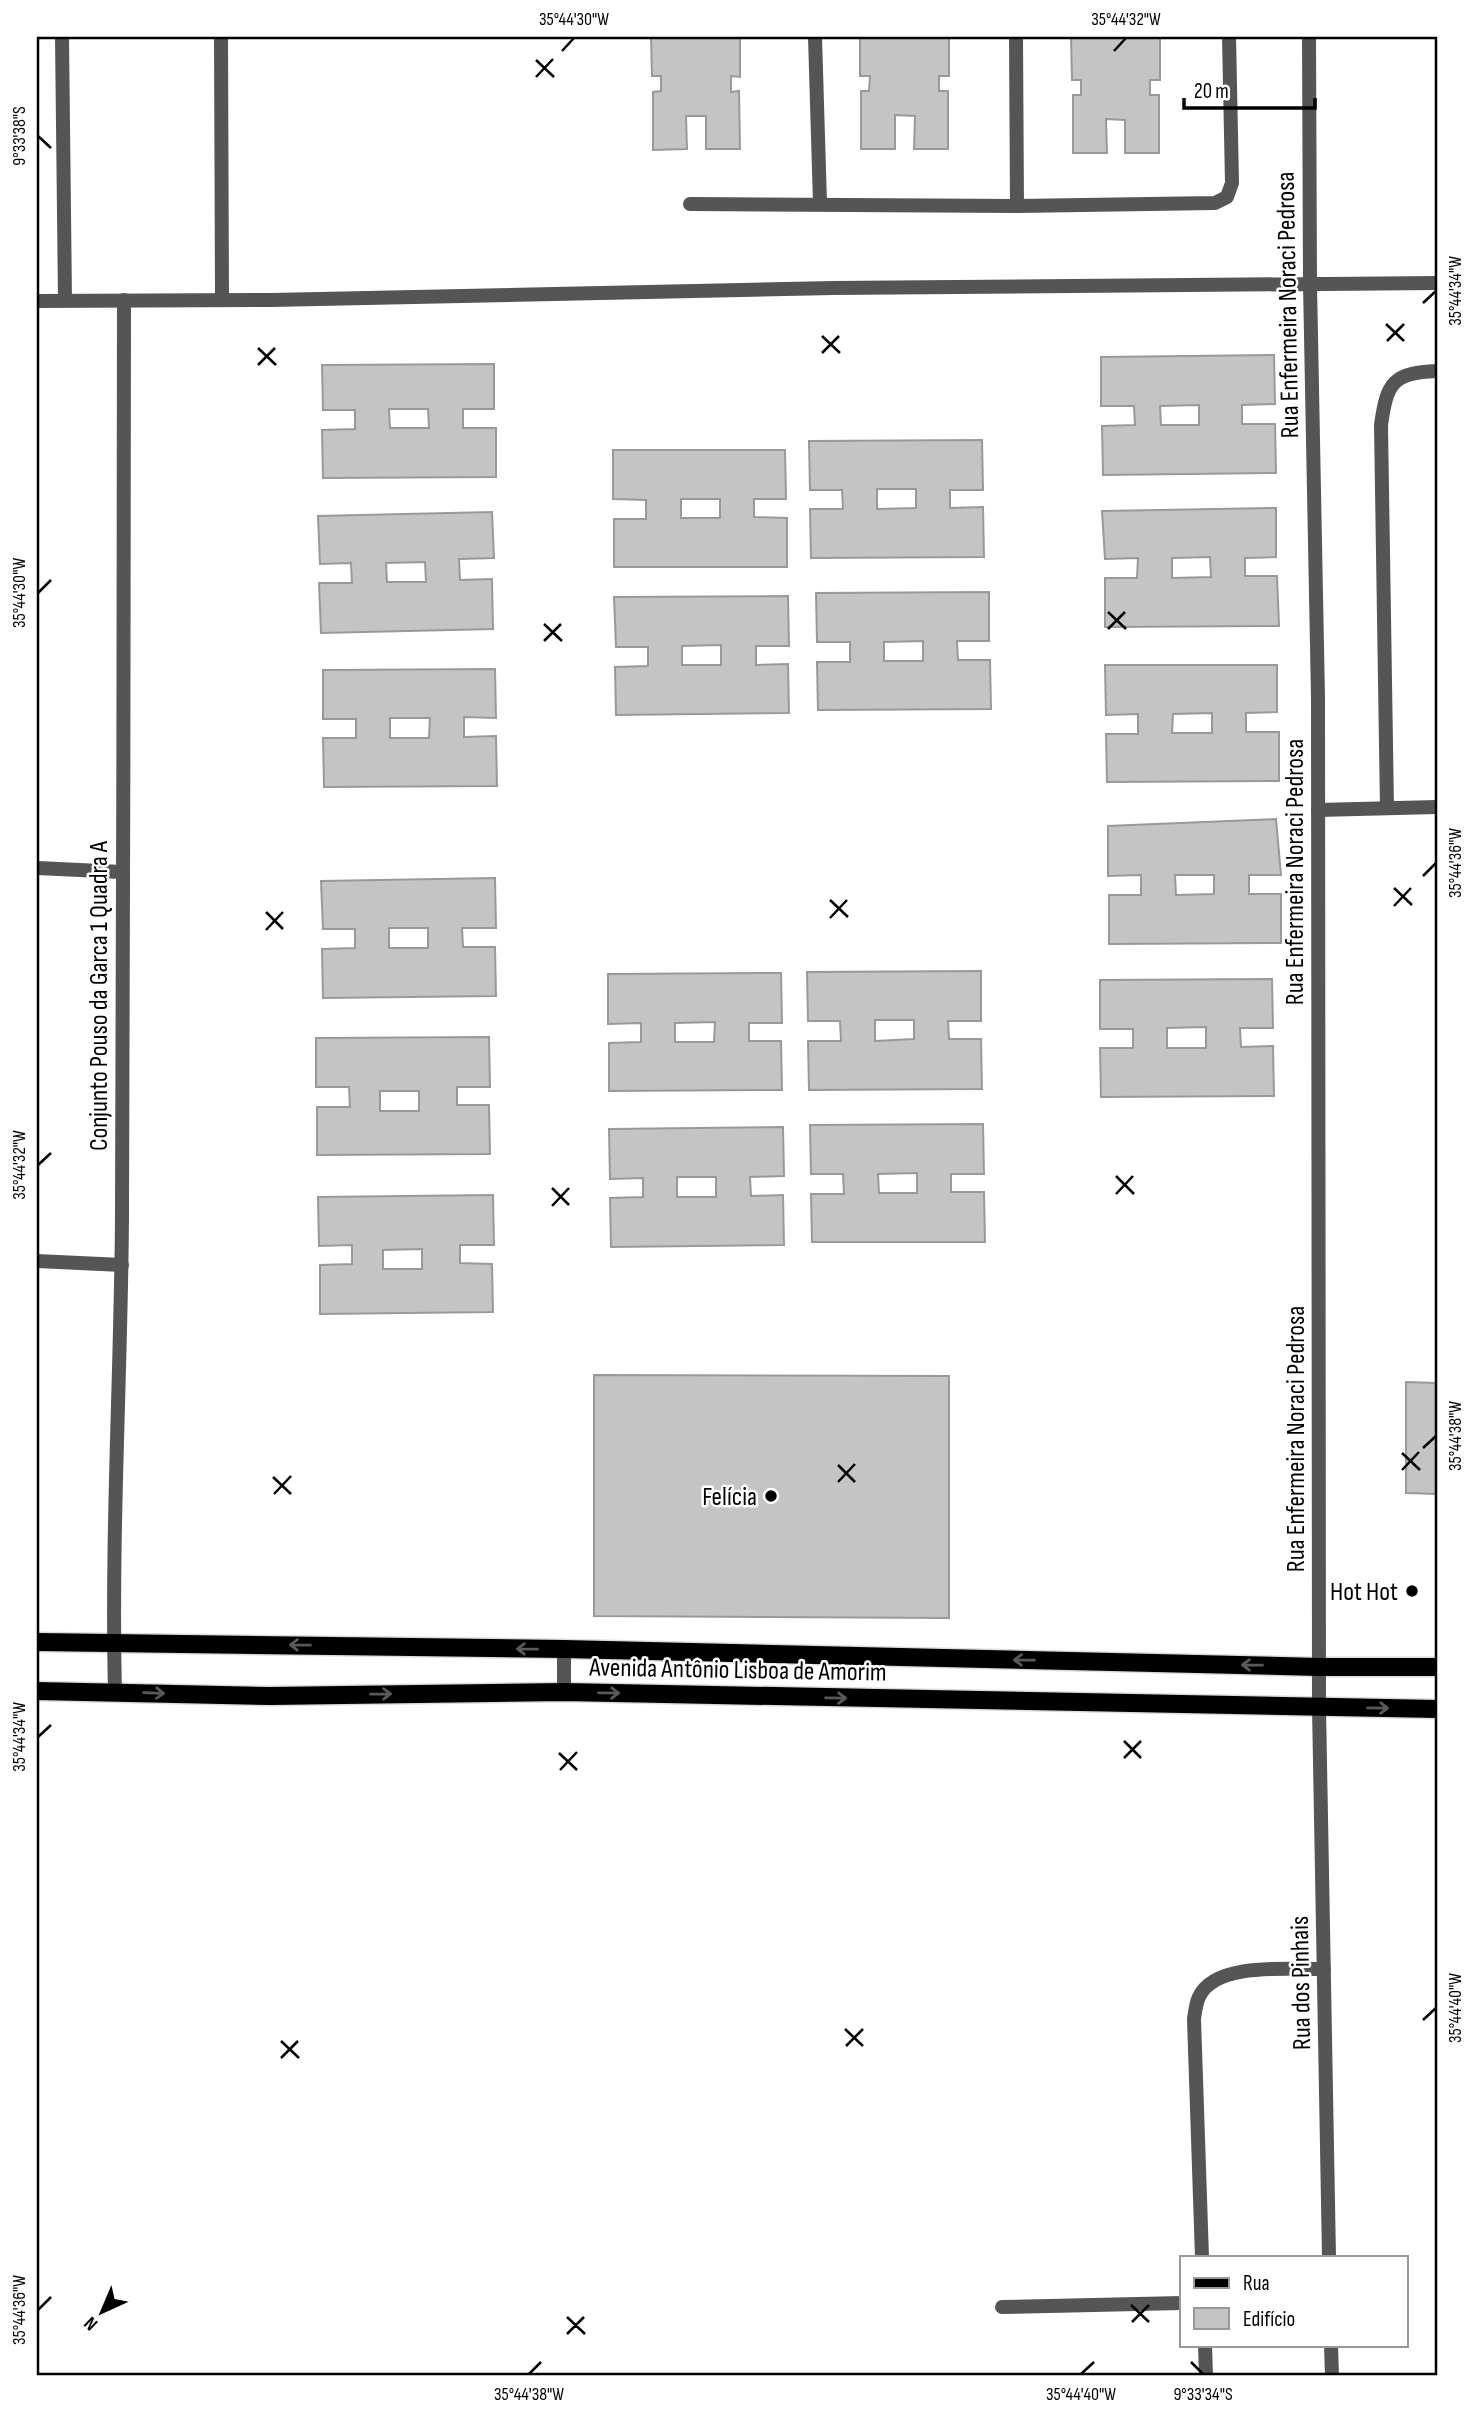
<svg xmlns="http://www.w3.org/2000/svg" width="1474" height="2413" font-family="'Sofia Sans Condensed',sans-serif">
  <rect width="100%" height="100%" fill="#fff"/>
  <g fill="#c4c4c4" stroke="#999" stroke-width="2" fill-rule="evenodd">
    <path d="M651 37H740V77L731 76V92L739 91 740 149H706V116H686L687 149 653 150V92L661 91V76H652Z"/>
    <path d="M860 37H949V76H939V91H948V149H914L915 116 895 115V149H861V91H869L870 76H860Z"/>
    <path d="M1071 37H1160V80H1150V95H1159V153H1125V120L1106 119 1107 153H1073V95H1081V80H1072Z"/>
    <path d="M1274 355 1275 404 1242 405V424H1275L1276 473 1103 475 1102 426 1135 425 1134 406H1101V357ZM1199 405V425H1161L1160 406Z"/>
    <path d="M494 364V409H463V428H496V477L323 478 322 430 355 429V410H323L322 365ZM389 409H428L429 428H390Z"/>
    <path d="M982 440 983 490H950V508L983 507 984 557 811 558 810 509H843L842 490H810L809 441ZM877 489H916V508L877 509Z"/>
    <path d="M613 450H785L786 499H754V517L787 518V567H614V519H646V500L613 499ZM681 499H720V518H681Z"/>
    <path d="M1276 508V557L1245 558V576H1277L1279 626 1105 627V578H1137L1138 558 1105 559 1102 511ZM1210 557 1211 577 1172 578V558Z"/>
    <path d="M492 512 494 558 459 559 460 580 492 579 493 629 321 633 319 583H352L351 563 320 564 318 516ZM425 562 426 582H387L386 563Z"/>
    <path d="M989 592V641H957L958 660H990L991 709 818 710 817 662H850V642H817L816 593ZM923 641V661H884V642Z"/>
    <path d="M788 596 789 646H756V665L788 664 789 713 616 715 615 667 648 666V647H616L614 597ZM721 645V665H682V646Z"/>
    <path d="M1105 665H1277V712L1246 713V732H1279V781L1107 782 1106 734H1138V714L1106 715ZM1212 713V733H1172L1173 714Z"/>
    <path d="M495 669 496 718 464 717V737L496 736 497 786 324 787 323 738H356V719H323V670ZM390 718H430L429 738H390Z"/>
    <path d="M1276 819 1281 875H1249V894H1281V943L1109 944V895H1141V875L1108 876V826ZM1175 875H1214V894L1176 895Z"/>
    <path d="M495 878 496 928H462L463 947H495L496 996 323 998 322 949 355 948V929H323L321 881ZM389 928H428V948H389Z"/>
    <path d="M981 971V1021H948L949 1039H981L982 1089 809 1090 808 1041H841L840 1021H808L807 972ZM875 1020H914V1039L875 1041Z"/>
    <path d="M781 973 782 1023H749V1041H781L782 1090 609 1091V1043L641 1042V1023L608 1024V974ZM715 1022 714 1042H675V1023Z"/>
    <path d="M1272 979 1273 1028H1240L1241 1047 1273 1046 1274 1096 1101 1097 1100 1048H1133V1029H1100V980ZM1206 1027V1048H1167V1028Z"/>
    <path d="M489 1037 490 1087H457V1105H489L490 1154 317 1155V1107H350L349 1087H316V1038ZM380 1091H419V1111H380Z"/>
    <path d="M983 1124 984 1174H951V1192H984L985 1242H812L811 1194H844L843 1174H811L810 1125ZM917 1173V1193H879L878 1174Z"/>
    <path d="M783 1127 784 1176 750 1177 751 1196 783 1195 784 1245 611 1247 610 1198 643 1197V1178L610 1179 609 1129ZM677 1177H716V1197H677Z"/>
    <path d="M493 1195 494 1245H460V1263L492 1264 493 1312 320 1314V1265L352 1264V1245L319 1246 318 1197ZM422 1249V1269H383V1250Z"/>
    <path d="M594 1375 949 1376V1618L594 1616Z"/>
    <path d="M1406 1382 1437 1383V1494L1406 1493Z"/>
  </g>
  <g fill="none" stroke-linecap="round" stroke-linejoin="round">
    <g stroke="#dbdbdb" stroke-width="21">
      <g id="primary">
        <path d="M37 1642 564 1649 1320 1667H1437"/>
        <path d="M37 1691 270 1696 564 1692 1437 1709"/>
      </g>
    </g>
    <g stroke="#555" stroke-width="14">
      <path d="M815 37 820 203"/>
      <path d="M1016 37 1017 206"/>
      <path d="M690 204 1017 206 1215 203 1227 197 1232 183 1229 37"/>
      <path d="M1387 808 1381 425C1387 382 1393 373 1437 371"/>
      <path d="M1318 810 1437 807"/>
      <path d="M564 1649V1692"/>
      <path d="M1202 2257 1194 2019C1195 2012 1196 2003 1199 1997 1215 1961 1290 1970 1324 1969"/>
      <path d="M1002 2307 1182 2303"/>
      <path d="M1205 2345 1206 2376"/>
    </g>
    <g stroke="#555" stroke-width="14">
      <path d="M62 37 65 300"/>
      <path d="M221 37 222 300"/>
      <path d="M1309 37 1310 284 1318 698 1319 1707 1329 2257"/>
      <path d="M37 301 271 300 833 288 1437 283"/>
      <path d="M37 868 122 872"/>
      <path d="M37 1261 122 1265"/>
      <path d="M115 1692C111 1533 121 1375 122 1216 124 911 123 605 124 300"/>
      <path d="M1331 2345 1332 2376"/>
    </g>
    <use href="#primary" stroke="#000" stroke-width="18"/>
  </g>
  <defs><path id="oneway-shaft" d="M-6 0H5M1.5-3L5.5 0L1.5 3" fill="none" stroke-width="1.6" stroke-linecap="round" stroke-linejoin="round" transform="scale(1.75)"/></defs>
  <g stroke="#595959">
    <use href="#oneway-shaft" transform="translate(300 1645) rotate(-179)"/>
    <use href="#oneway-shaft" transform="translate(527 1649) rotate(-179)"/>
    <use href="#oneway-shaft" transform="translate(1024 1660) rotate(-179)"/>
    <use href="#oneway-shaft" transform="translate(1252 1665) rotate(-179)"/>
    <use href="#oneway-shaft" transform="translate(154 1693) rotate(2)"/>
    <use href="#oneway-shaft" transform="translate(609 1693) rotate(1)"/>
    <use href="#oneway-shaft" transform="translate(381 1694) rotate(-1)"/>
    <use href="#oneway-shaft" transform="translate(836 1698) rotate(1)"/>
    <use href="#oneway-shaft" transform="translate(1378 1708) rotate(1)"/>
  </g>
  <path fill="none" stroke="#000" stroke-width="2.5" d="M562 51 574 38M1114 51 1126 38M536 60 554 77M536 77 553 59M38 136 51 148M1423 303 1436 291M1386 324 1404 341M822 336 840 353M1387 341 1404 324M258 348 276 365M822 353 839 336M258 365 275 348M38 593 51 580M1108 612 1126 629M544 624 562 641M1108 629 1125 612M544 641 561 624M1423 876 1436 863M1394 888 1412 905M830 900 848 917M1394 906 1411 888M266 912 283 929M830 918 847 900M266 930 283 912M38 1165 51 1153M1116 1176 1134 1194M552 1188 569 1205M1116 1194 1133 1176M552 1206 569 1188M1423 1448 1436 1436M1402 1453 1420 1470M838 1465 855 1482M1402 1470 1419 1452M273 1477 291 1494M838 1482 855 1464M274 1494 291 1476M38 1737 51 1725M1124 1741 1141 1758M559 1753 577 1770M1124 1758 1141 1741M560 1770 577 1752M1423 2020 1436 2008M845 2029 863 2046M281 2041 299 2058M846 2046 863 2029M281 2058 298 2041M1131 2305 1149 2322M38 2310 51 2297M567 2317 585 2334M1132 2322 1149 2305M567 2334 584 2317M1191 2362 1203 2374M529 2374 541 2362M1081 2374 1094 2362"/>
  <g fill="#000" stroke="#fff" stroke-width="2.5">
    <circle cx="771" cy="1496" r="7"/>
    <circle cx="1412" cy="1591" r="7"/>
  </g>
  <g text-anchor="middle" stroke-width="5" stroke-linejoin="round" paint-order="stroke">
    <g font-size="26" fill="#000" stroke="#fff">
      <text transform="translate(1287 305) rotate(-91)" y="9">Rua Enfermeira Noraci Pedrosa</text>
      <text transform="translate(1294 872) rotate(-90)" y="9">Rua Enfermeira Noraci Pedrosa</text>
      <text transform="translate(98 996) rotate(-90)" y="9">Conjunto Pouso da Garca 1 Quadra A</text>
      <text transform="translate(1295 1439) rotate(-90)" y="9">Rua Enfermeira Noraci Pedrosa</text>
      <text transform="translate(738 1669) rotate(1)" y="9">Avenida Antônio Lisboa de Amorim</text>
      <text transform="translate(1300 1983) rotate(-91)" y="9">Rua dos Pinhais</text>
    </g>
    <g font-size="26" fill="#000" stroke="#fff" text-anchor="end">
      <text x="757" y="1505">Felícia</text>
      <text x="1398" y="1600">Hot Hot</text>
    </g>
  </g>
  <rect width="1474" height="2413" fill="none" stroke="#ffffff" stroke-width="77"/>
  <rect x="1180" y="2256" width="228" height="91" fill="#ffffff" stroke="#999999" stroke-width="2"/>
  <rect x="1194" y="2278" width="35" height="10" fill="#000000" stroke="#999999" stroke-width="2"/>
  <text x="1243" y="2290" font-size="21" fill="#000000">Rua</text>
  <rect x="1194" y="2308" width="35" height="21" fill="#c4c4c4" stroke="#999999" stroke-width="2"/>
  <text x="1243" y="2326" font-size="21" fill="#000000">Edifício</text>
  <g transform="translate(102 2312) rotate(224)" stroke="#ffffff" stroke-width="5" paint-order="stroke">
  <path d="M0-5L12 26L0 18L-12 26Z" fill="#000000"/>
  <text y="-10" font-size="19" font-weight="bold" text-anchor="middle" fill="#000000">N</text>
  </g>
  <path d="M1184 98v10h131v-10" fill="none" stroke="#000000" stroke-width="3.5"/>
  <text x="1194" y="98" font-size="21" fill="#000000" stroke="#ffffff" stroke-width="5" paint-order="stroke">20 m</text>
  <rect x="38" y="38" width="1398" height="2336" fill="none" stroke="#000" stroke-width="2.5"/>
  <g font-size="18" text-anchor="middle" fill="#000">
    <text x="574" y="25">35°44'30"W</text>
    <text x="1126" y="25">35°44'32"W</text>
    <text transform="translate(19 136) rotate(-90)" y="6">9°33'38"S</text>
    <text transform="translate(1455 291) rotate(-90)" y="6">35°44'34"W</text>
    <text transform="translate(19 593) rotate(-90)" y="6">35°44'30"W</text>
    <text transform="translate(1455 863) rotate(-90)" y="6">35°44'36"W</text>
    <text transform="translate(19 1165) rotate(-90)" y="6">35°44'32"W</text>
    <text transform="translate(1455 1436) rotate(-90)" y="6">35°44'38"W</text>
    <text transform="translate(19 1737) rotate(-90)" y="6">35°44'34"W</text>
    <text transform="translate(1455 2008) rotate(-90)" y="6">35°44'40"W</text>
    <text transform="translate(19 2310) rotate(-90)" y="6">35°44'36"W</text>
    <text x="529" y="2400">35°44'38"W</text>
    <text x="1081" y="2400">35°44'40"W</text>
    <text x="1203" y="2400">9°33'34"S</text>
  </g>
</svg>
